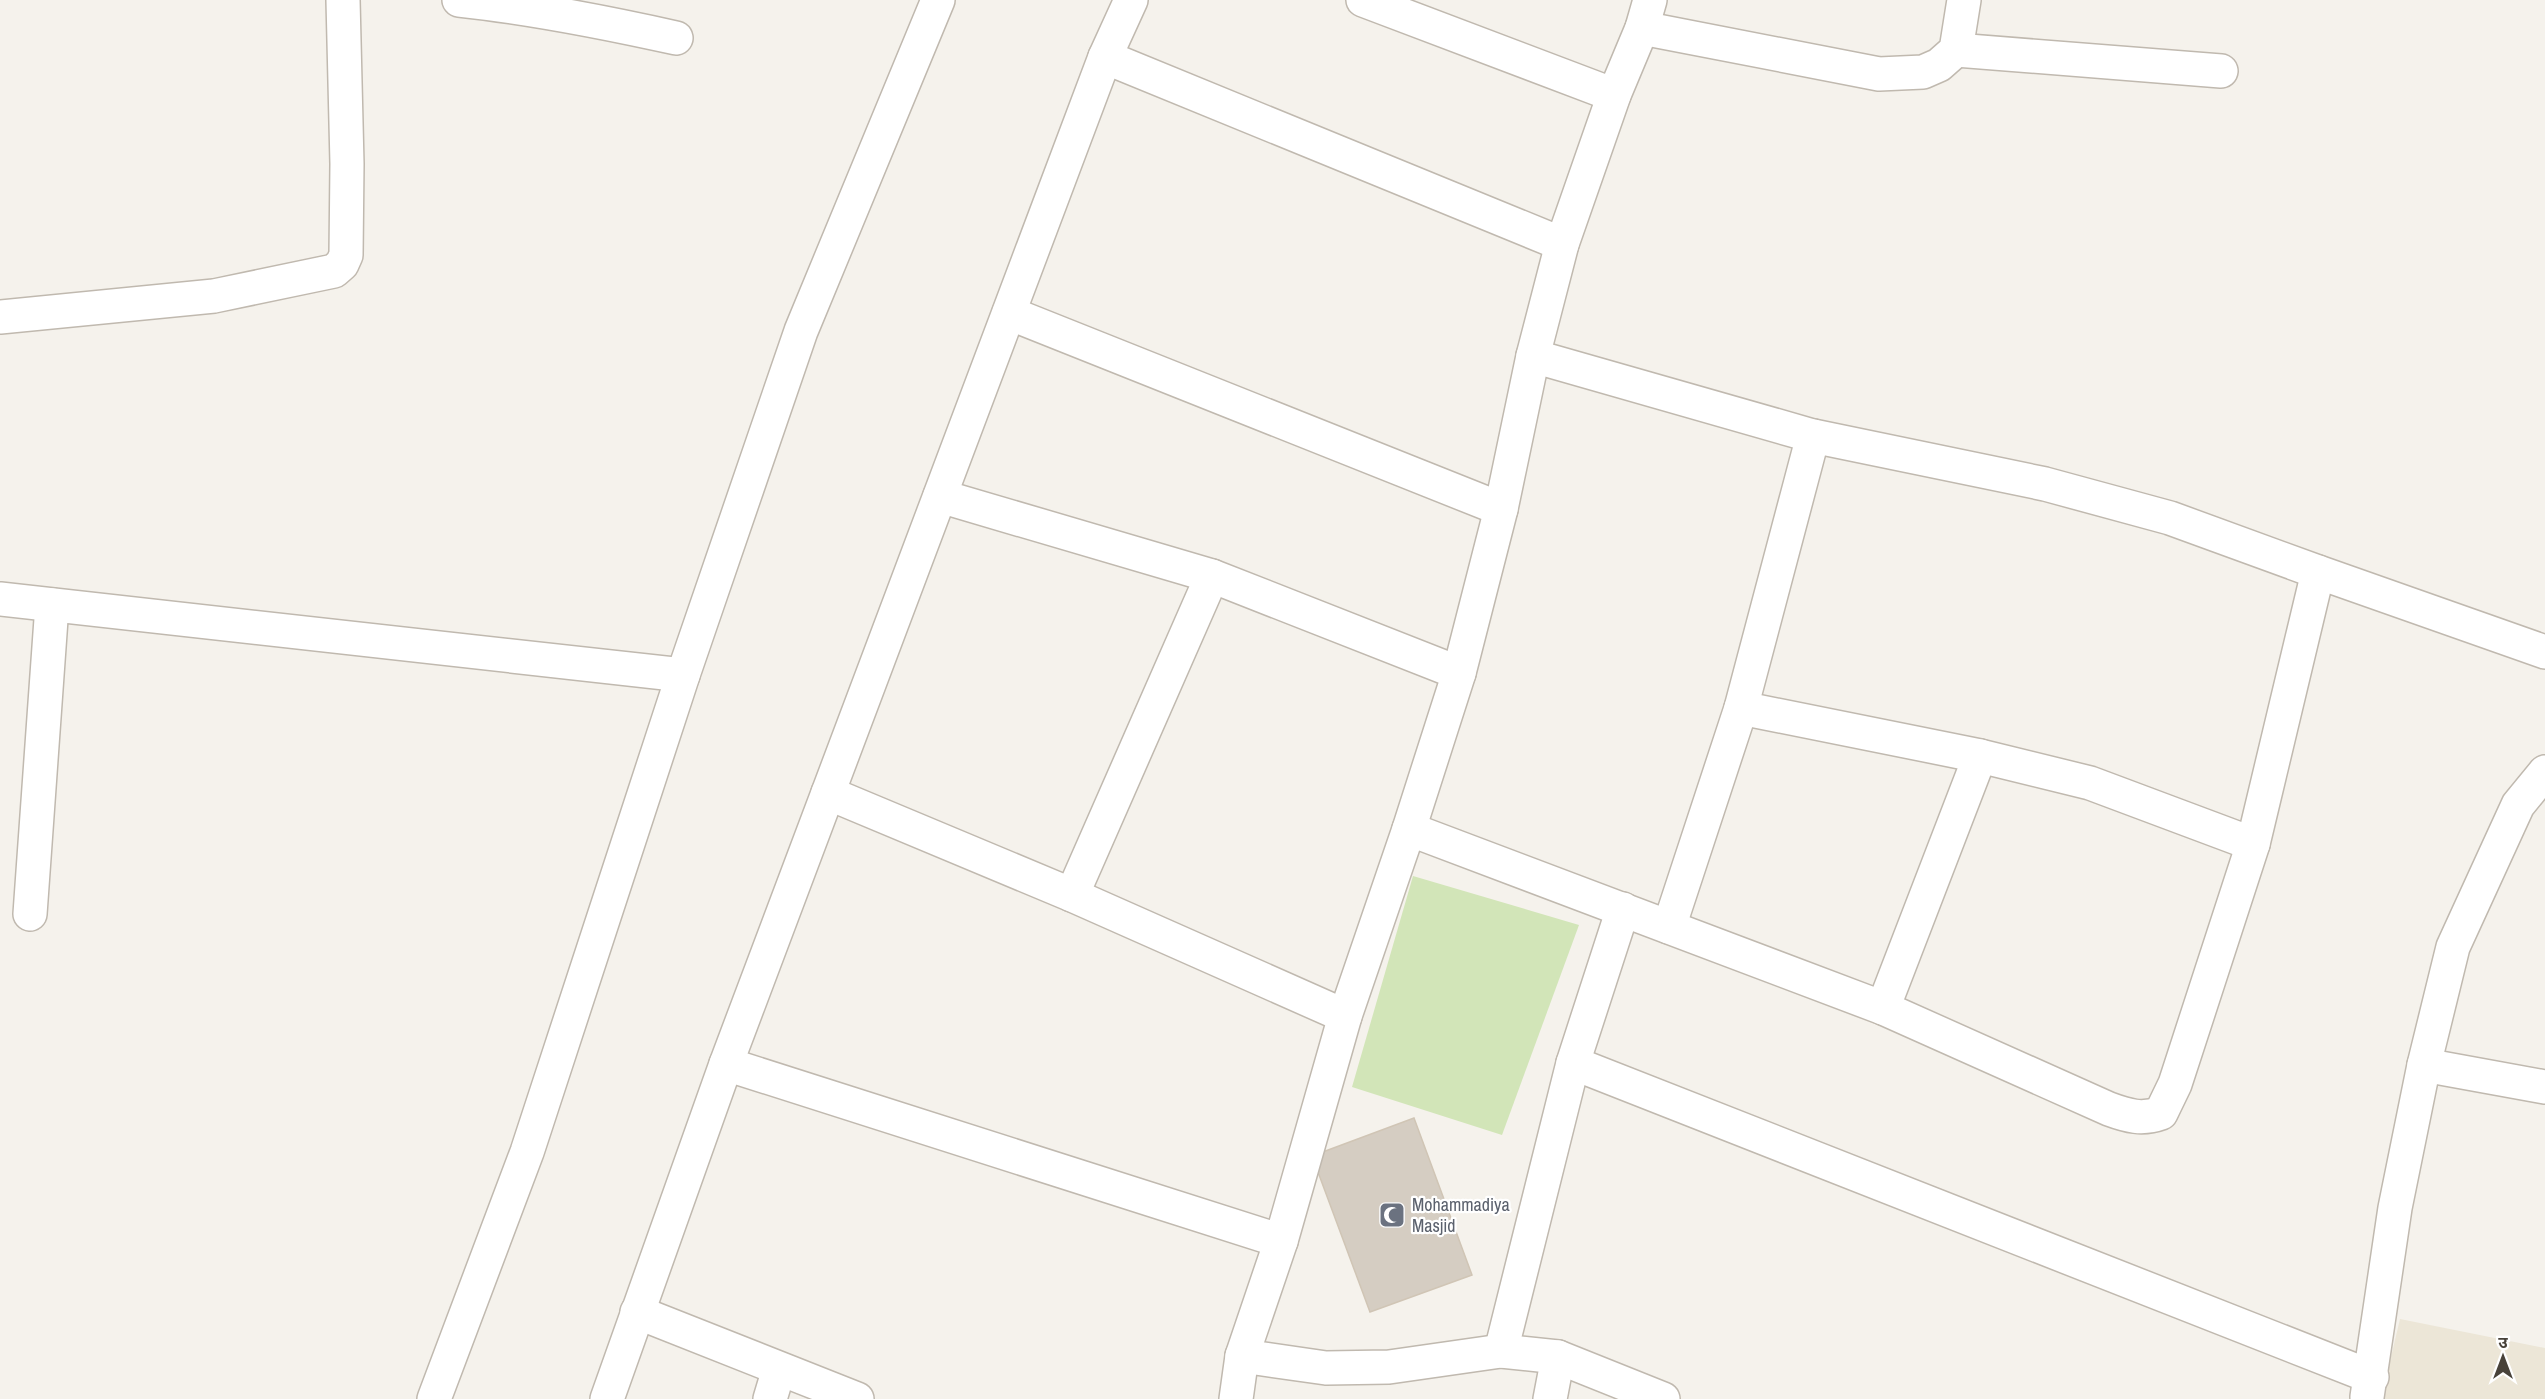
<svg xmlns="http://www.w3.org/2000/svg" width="2545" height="1399" font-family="'Archivo Narrow','Noto Sans Devanagari',sans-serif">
  <rect width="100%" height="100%" fill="#f5f2ec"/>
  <path fill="#ece6d7" d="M2400 1319 2545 1348V1399H2381Z"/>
  <path fill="#d2e5b8" d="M1413 876 1579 925 1502 1135 1352 1087Z"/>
  <path fill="#d5cdc2" stroke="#d0c5b5" stroke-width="1.5" d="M1414 1118 1472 1275 1370 1312 1312 1156Z"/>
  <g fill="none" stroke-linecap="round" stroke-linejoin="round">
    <g stroke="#c0b9af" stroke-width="36">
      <g id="street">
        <path d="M459 0C533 8 604 22 676 38"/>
        <path d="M1363 0 1614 95"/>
        <path d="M1642 28 1879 74 1923 72 1939 65 1956 50 1964 0"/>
        <path d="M1956 50 2221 71"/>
        <path d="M1105 57 1562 244"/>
        <path d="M1009 313 1501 509"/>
        <path d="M0 317 214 296 334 271 342 264 346 255 347 164 343 0"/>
        <path d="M1533 356 1813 436 2045 484 2170 518 2318 572 2545 652"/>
        <path d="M940 496 1212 576 1459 673"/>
        <path d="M0 599 683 675"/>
        <path d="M1741 708 1980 756 2090 783 2253 844"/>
        <path d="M828 793 1072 895 1345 1016"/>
        <path d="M1409 829 1883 1008 2109 1109C2128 1116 2142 1120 2161 1113L2175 1084 2253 844 2318 572"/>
        <path d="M1072 895 1212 576"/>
        <path d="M30 914 52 605"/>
        <path d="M1669 927 1741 708 1813 436"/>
        <path d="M1883 1008 1980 756"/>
        <path d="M1573 1063 2372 1377"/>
        <path d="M726 1064 1281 1241"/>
        <path d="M2424 1065 2545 1087"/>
        <path d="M637 1312 857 1399"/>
        <path d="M1501 1351 1573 1063 1623 909"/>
        <path d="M1242 1356 1326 1368 1389 1367 1501 1351 1558 1357 1663 1399"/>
        <path d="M2367 1397 2395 1208 2424 1065 2453 947 2518 805 2545 772"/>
        <path d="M434 1399 527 1152 683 675 801 331 938 0"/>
        <path d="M607 1399 726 1064 1105 57 1131 0"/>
        <path d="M770 1399 779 1369"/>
        <path d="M1236 1399 1242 1356 1281 1241 1345 1016 1409 829 1459 673 1501 509 1533 356 1562 244 1614 95 1642 28 1650 0"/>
        <path d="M1550 1399 1558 1357"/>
      </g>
    </g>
    <use href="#street" stroke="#fff" stroke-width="33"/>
  </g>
  <defs>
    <g id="mosque-square" transform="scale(1.35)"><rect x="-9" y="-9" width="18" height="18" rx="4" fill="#6b7280" stroke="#fff"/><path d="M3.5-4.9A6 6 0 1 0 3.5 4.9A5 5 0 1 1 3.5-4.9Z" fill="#fff"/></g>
  </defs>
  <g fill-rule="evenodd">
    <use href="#mosque-square" x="1392" y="1215"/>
  </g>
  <g text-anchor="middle" stroke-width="4.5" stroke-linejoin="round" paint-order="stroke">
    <g font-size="18" fill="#5b616d" stroke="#fff" text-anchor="start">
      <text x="1412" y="1211">Mohammadiya<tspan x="1412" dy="21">Masjid</tspan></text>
    </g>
  </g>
  <g transform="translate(2503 1357)" stroke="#ffffff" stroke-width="4.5" paint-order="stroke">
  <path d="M0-4.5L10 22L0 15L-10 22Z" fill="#48423a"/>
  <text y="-9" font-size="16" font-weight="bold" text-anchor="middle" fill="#48423a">उ</text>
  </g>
</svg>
